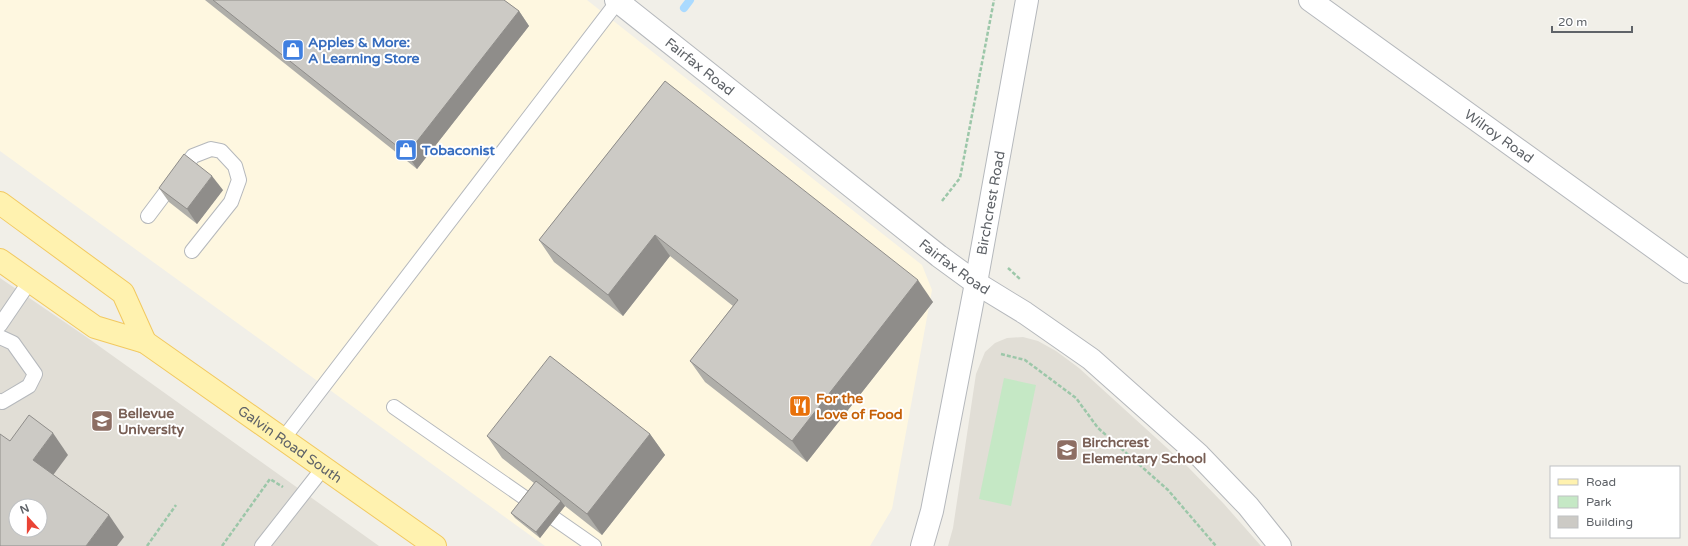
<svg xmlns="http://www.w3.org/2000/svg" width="1688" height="546" font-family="'Varela Round',sans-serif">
  <rect width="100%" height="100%" fill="#f1efe8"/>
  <path fill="#fef7e0" d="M0 0H587L922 265 932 290 892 509 870 546H545L0 151Z"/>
  <g fill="#e1ded6" fill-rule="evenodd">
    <path d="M0 278 85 336 379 546H0ZM16 506H40V530H16Z"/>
    <path d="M1023 337 1038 341 1056 351 1079 368 1188 467 1224 504 1261 546H948L953 528 976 374 985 352 995 343 1007 338Z"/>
  </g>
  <path fill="#c5e8c5" d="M1004 378 1036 385 1011 506 979 499Z"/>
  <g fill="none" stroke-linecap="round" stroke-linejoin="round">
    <path stroke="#aadaff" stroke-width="8" d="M684 8 690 0"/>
    <g stroke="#b5b8bc" stroke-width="16">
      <g id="service">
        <path d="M148 216 193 156 211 149 221 151 235 166 239 180 231 202 192 251"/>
        <path d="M0 325 30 281"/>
        <path d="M0 337 13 343 35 374 29 386 2 402 0 401"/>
        <path d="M394 407 594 546"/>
        <path d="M283 439 618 1"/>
        <path d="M262 546 324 467"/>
      </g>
    </g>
    <g stroke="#b5b8bc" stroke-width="24">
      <g id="minor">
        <path id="s1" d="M616 0 939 256 976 283 1025 313 1091 359 1199 455 1248 506 1280 546"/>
        <path id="s2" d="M1310 0 1688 272"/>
        <path id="s3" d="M922 546 932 511 976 283 1027 0"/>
      </g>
    </g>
    <g stroke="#f2c960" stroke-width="24">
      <g id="primary">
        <path d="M0 203 123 293 145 342"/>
        <path id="s4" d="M0 260 95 327 145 342 435 546"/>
      </g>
    </g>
    <g stroke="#9cc7a9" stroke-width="2.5" stroke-dasharray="4 2" stroke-linecap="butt">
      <path d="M942 201 960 178 994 0"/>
      <path d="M1008 268 1020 279"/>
      <path d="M1001 354 1025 360 1076 398 1098 428 1168 490 1216 546"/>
      <path d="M147 546 176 505"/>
      <path d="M222 546 270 479 283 487"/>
    </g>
    <use href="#service" stroke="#fff" stroke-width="14"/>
    <use href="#minor" stroke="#fff" stroke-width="22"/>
    <use href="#primary" stroke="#fff2af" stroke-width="22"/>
  </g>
  <g fill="#afaea9">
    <path d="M205 0H504L519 11 529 26 417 169Z"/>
    <path d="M665 81 933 302 807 462 705 382 690 361 733 306 670 256 623 316 554 262 539 240Z"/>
    <path d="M159 188 223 190 197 224 169 202Z"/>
    <path d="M650 434 665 455 602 535 565 506 540 538 515 518 511 513 534 483 502 458 487 436Z"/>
  </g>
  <g fill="#8f8d8a">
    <path d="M519 11 529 26 417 169 407 154Z"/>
    <path d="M212 176 223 190 197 224 187 209Z"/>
    <path d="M655 235 670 256 623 316 608 295Z"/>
    <path d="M918 280 933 302 807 462 792 441Z"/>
    <path d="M53 433 68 455 48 482 33 460Z"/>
    <path d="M650 434 665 455 602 535 587 514Z"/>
    <path d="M561 501 565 506 540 538 536 532Z"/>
    <path d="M109 515 124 537 117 546H86Z"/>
  </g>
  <g fill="#cccac5" stroke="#8f8d8a" fill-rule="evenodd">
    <path d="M213 0H504L519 11 407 154Z"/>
    <path d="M665 81 918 280 792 441 690 361 738 300 655 235 608 295 539 240Z"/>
    <path d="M184 154 212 176 187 209 159 188Z"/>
    <path d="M550 356 650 434 587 514 487 436Z"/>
    <path d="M29 415 53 433 33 460 109 515 86 546H0V434L10 441ZM16 506H40V530H16Z"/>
    <path d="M536 481 561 501 536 532 511 513Z"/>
  </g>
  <defs>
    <g id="shop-square" transform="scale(1.15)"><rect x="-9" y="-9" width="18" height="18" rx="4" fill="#3f7fe0" stroke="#fff"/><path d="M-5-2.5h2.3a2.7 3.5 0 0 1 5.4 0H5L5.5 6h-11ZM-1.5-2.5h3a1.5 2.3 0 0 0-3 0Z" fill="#fff"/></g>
    <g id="restaurant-square" transform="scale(1.15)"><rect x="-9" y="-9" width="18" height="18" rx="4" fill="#e8710a" stroke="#fff"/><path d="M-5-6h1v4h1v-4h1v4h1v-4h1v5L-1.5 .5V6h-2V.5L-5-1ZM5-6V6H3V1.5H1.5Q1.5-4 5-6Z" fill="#fff"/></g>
    <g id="university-square" transform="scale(1.15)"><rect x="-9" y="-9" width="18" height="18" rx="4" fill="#8d6e63" stroke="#fff"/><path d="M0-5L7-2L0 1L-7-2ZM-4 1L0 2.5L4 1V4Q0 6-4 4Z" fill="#fff"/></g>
    <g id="school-square" transform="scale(1.15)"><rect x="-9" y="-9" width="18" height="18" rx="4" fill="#8d6e63" stroke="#fff"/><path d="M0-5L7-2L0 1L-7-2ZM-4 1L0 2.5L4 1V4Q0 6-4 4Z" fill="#fff"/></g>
  </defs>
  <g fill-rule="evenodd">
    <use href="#shop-square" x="293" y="50"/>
    <use href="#shop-square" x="406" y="150"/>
    <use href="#restaurant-square" x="800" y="406"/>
    <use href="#university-square" x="102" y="421"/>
    <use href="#school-square" x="1067" y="450"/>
  </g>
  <g text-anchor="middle" stroke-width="4" stroke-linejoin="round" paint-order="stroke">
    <g font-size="14" font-weight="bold" fill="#366cbe" stroke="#fff" text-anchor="start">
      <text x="308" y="47">Apples &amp; More:<tspan x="308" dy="16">A Learning Store</tspan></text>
      <text x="422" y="155">Tobaconist</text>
    </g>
    <g font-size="14" fill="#5f6368" stroke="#fff">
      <text dy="5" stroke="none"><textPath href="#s1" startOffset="107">Fairfax Road</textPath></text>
      <text dy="5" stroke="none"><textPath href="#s2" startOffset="233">Wilroy Road</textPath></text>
      <text dy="5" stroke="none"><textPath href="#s3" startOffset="350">Birchcrest Road</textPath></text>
      <text dy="5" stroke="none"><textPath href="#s1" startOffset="431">Fairfax Road</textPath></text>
      <text dy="5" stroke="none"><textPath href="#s4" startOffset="346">Galvin Road South</textPath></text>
    </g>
    <g font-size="14" font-weight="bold" fill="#c56008" stroke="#fff" text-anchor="start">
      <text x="816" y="403">For the<tspan x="816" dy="16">Love of Food</tspan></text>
    </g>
    <g font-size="14" font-weight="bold" fill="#785e54" stroke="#fff" text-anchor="start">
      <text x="118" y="418">Bellevue<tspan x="118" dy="16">University</tspan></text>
      <text x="1082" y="447">Birchcrest<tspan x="1082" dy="16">Elementary School</tspan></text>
    </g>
  </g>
  <rect x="1550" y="466" width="130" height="72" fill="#ffffff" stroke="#bfc1c3"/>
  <rect x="1558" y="479" width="20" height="6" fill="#fff2af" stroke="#bfc1c3"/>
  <text x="1586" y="486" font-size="12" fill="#5f6368">Road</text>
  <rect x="1558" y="496" width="20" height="12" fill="#c5e8c5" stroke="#bfc1c3"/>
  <text x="1586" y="506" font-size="12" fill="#5f6368">Park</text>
  <rect x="1558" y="516" width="20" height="12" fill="#cccac5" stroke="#bfc1c3"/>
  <text x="1586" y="526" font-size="12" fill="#5f6368">Building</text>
  <g transform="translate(28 518) rotate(339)"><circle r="19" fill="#ffffff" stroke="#bfc1c3"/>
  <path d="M0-3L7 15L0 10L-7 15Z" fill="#ea4335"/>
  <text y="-6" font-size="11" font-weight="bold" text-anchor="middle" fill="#5f6368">N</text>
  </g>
  <path d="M1552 26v6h80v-6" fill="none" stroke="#5f6368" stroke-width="2"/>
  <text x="1558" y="26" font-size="12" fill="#5f6368" stroke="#ffffff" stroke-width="3" paint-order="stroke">20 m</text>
</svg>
